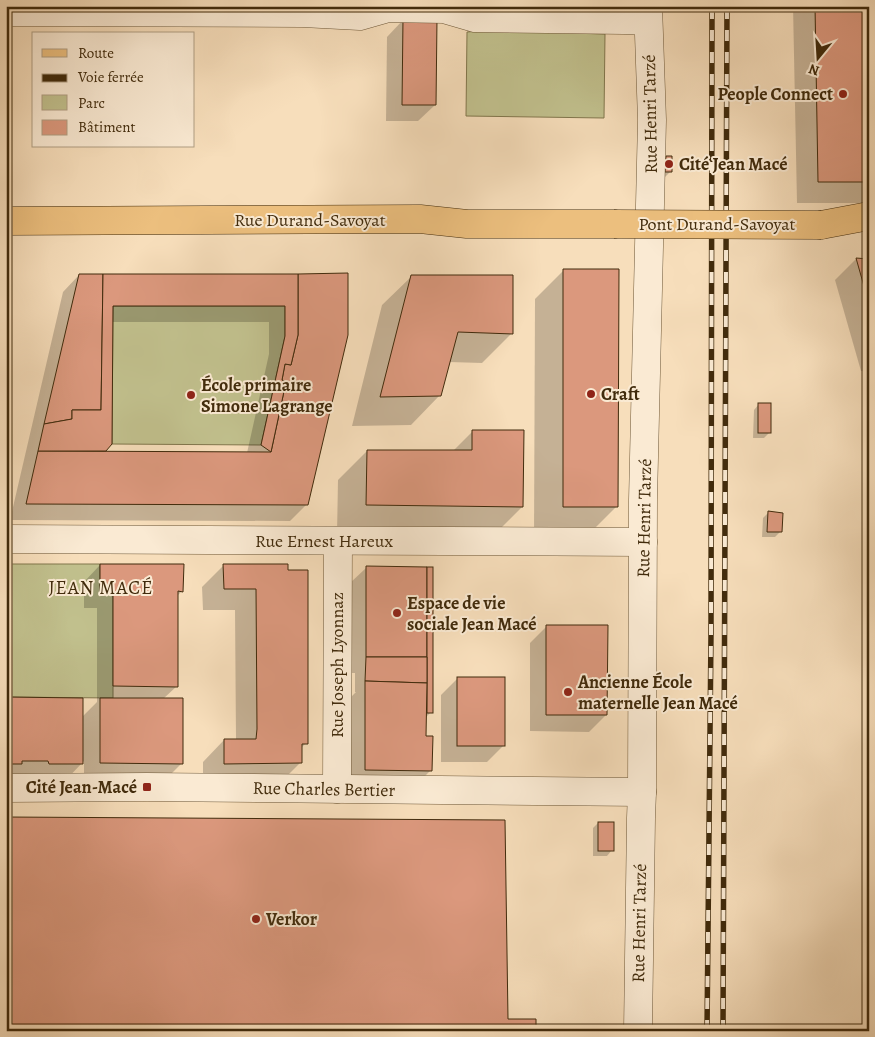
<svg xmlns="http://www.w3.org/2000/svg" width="875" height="1037" font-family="Alegreya,serif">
  <rect width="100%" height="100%" fill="#f7debb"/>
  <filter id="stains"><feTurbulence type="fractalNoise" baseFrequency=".004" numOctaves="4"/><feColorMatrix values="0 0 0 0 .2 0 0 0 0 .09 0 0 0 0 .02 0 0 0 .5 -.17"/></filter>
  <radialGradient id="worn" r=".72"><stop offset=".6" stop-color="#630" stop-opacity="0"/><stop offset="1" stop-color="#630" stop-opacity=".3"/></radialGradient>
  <g fill="#c1c08d" stroke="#81764c">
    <path d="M491 30 605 34 604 118 466 116 467 32Z"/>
    <path d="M113 306H285V336L261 445 112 444Z"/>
    <path d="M6 564H100V592H113V698L6 697Z"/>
  </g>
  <g fill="#0003" fill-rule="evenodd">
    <path d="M793 6H869V203H797Z"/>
    <path d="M403 20 435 105 418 121H386L387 37Z"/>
    <path d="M666 157 671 171 665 177H661V162Z"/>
    <path d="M856 259 869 260V371H861L835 280Z"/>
    <path d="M564 270 616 507 587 536H534L535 299Z"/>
    <path d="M79 275H346L307 504 290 521 10 520 63 292ZM111 322H269V354L247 453 103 452 111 444Z"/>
    <path d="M412 276 512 333 482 363 449 362 440 395 411 425 352 426 382 305Z"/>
    <path d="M759 404 770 432 764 438H753L754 410Z"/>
    <path d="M473 431 522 507 493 536 337 534 338 480 367 451 452 452Z"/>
    <path d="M768 513 780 532 775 537H762L763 518Z"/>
    <path d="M100 565 182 591 176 597 177 686 163 699 182 763 165 780H84V761L61 785 6 782V699L82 717 97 702V608H84V582Z"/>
    <path d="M224 565 287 572 306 743 300 749V763L279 784 203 785V762L224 740H236L235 610H203L202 587Z"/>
    <path d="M366 568H432L431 712 425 718V738L431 770 414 787H349V699L356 692H355V673H349V584Z"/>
    <path d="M547 626 606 715 589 732 530 731V643Z"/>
    <path d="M458 678 504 745 487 762H441V695Z"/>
    <path d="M598 823 612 850 607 856H593V828Z"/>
  </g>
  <g fill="#db987d" stroke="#412b0c">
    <path d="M815 6H869V182H818Z"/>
    <path d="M403 19H437L436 105H402Z"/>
    <path d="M666 156H672V172H665Z"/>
    <path d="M856 258 869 259V304Z"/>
    <path d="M563 269H619L618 507H563Z"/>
    <path d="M348 273V335L308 505 26 504 38 451 271 452 286 382 282 380 285 364 291 365 298 335V274Z"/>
    <path d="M79 274H103L101 410H72V419L44 424Z"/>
    <path d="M103 274H298V335L291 365 285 364 282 380 286 382 271 452 261 445 285 336V306H113L112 444 106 451H38L44 424 72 419V410H101Z"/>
    <path d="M411 275H513V334L458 332 441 396 380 397Z"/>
    <rect x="758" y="403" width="13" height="30"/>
    <path d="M472 430H524L523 507 366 505 367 450H472Z"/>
    <path d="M768 511 783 513 782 532H767Z"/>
    <path d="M100 564H184L183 592 178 591V687L113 686V592H100Z"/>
    <path d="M223 564H288V570H308V744H302V763L224 764V739H256L257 729 256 589H224Z"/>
    <path d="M366 566 427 567V657H366Z"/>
    <rect x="427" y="567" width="6" height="146"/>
    <path d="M546 625H608L607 715H546Z"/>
    <path d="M366 657H427V683L365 681Z"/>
    <rect x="457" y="677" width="48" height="69"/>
    <path d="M365 681 427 683 426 736H433L432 771 365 770Z"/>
    <path d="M6 697 83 698V764H49L48 761H22V764H6Z"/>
    <path d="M100 698H183V764L100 763Z"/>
    <path d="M6 817 505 820 508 1019H536V1031H6Z"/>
    <rect x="598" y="822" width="16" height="29"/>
  </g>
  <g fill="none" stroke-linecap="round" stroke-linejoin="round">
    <g stroke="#6e5838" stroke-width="29">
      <g id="minor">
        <path d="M6 12 303 13 360 16 388 8 444 9 475 18 624 20 648 21"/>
        <path d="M6 539 643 542"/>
        <path d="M6 788 147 787 642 792"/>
        <path d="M337 789 338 541"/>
        <path d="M638 1031 641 818 642 792 643 500 652 120 648 6"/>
      </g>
    </g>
    <g stroke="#412b0c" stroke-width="29">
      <g id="major">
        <path d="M6 221 420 219 467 224H614"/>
        <path d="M821 225 869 216"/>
      </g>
    </g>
    <use href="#minor" stroke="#faead3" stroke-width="28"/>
    <use href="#major" stroke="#ecbf7e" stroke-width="28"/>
    <g stroke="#412b0c" stroke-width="5.5">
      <g id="rail">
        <path d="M707 1031 711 634 712 6"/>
        <path d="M723 1031 727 6"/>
      </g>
    </g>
    <use href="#rail" stroke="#faead3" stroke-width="4" stroke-dasharray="11" stroke-linecap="butt"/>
    <g stroke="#412b0c" stroke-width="29" stroke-linecap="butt">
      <path id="major-bridge" d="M614 224 821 225"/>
    </g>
    <use href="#major-bridge" stroke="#ecbf7e" stroke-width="28"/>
  </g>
  <g fill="#8f2418" stroke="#faead3" stroke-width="2">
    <circle cx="843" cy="94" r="5"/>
    <circle cx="669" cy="164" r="5"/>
    <circle cx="591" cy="394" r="5"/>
    <circle cx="191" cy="395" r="5"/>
    <circle cx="397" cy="613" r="5"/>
    <circle cx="568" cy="692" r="5"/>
    <rect x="142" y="782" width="10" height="10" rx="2.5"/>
    <circle cx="256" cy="919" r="5"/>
  </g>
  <g text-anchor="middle" stroke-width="4" stroke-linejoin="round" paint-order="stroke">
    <g font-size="18" font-weight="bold" fill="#412b0c" stroke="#faead3" text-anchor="start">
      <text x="833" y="100" text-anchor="end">People Connect</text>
      <text x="679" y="170">Cité Jean Macé</text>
      <text x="201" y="391">École primaire<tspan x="201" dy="21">Simone Lagrange</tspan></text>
      <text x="601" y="400">Craft</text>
      <text x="407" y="609">Espace de vie<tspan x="407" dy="21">sociale Jean Macé</tspan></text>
      <text x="578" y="688">Ancienne École<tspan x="578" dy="21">maternelle Jean Macé</tspan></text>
      <text x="137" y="793" text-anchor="end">Cité Jean-Macé</text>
      <text x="266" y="925">Verkor</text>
    </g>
    <g font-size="18" fill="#412b0c" stroke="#faead3">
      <text transform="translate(650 114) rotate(-91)" y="6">Rue Henri Tarzé</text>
      <text x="310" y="226">Rue Durand-Savoyat</text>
      <text x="717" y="230">Pont Durand-Savoyat</text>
      <text transform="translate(644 518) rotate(-89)" y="6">Rue Henri Tarzé</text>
      <text x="324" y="547">Rue Ernest Hareux</text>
      <text transform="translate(337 665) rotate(-90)" y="6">Rue Joseph Lyonnaz</text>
      <text transform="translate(324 789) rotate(1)" y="6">Rue Charles Bertier</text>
      <text transform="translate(639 923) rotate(-89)" y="6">Rue Henri Tarzé</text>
    </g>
    <g font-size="19" letter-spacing="1" fill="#412b0c" stroke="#faead3">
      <text x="101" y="594">JEAN MACÉ</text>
    </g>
  </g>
  <rect width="875" height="1037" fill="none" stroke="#f7debb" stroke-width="25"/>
  <rect x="8" y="8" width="860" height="1022" fill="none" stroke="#412b0c" stroke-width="2.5"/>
  <rect x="12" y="12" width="850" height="1012" fill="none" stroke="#412b0c"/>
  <rect x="32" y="32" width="162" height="115" fill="#faead3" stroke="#b09e83"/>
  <rect x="42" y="49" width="25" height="8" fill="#ecbf7e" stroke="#b09e83"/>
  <text x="78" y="58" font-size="15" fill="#412b0c">Route</text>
  <rect x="42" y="74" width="25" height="8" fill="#412b0c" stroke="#b09e83"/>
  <text x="78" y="82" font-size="15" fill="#412b0c">Voie ferrée</text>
  <rect x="42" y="95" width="25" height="15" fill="#c1c08d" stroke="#b09e83"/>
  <text x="78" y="108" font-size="15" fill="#412b0c">Parc</text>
  <rect x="42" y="120" width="25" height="15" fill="#db987d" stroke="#b09e83"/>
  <text x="78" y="132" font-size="15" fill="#412b0c">Bâtiment</text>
  <g transform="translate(818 58) rotate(198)" stroke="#faead3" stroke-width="4" paint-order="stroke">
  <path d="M0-4L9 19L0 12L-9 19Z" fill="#412b0c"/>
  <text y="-8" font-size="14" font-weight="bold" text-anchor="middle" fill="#412b0c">N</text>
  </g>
  <rect width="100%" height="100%" filter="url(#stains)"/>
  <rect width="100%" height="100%" fill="url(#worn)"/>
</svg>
